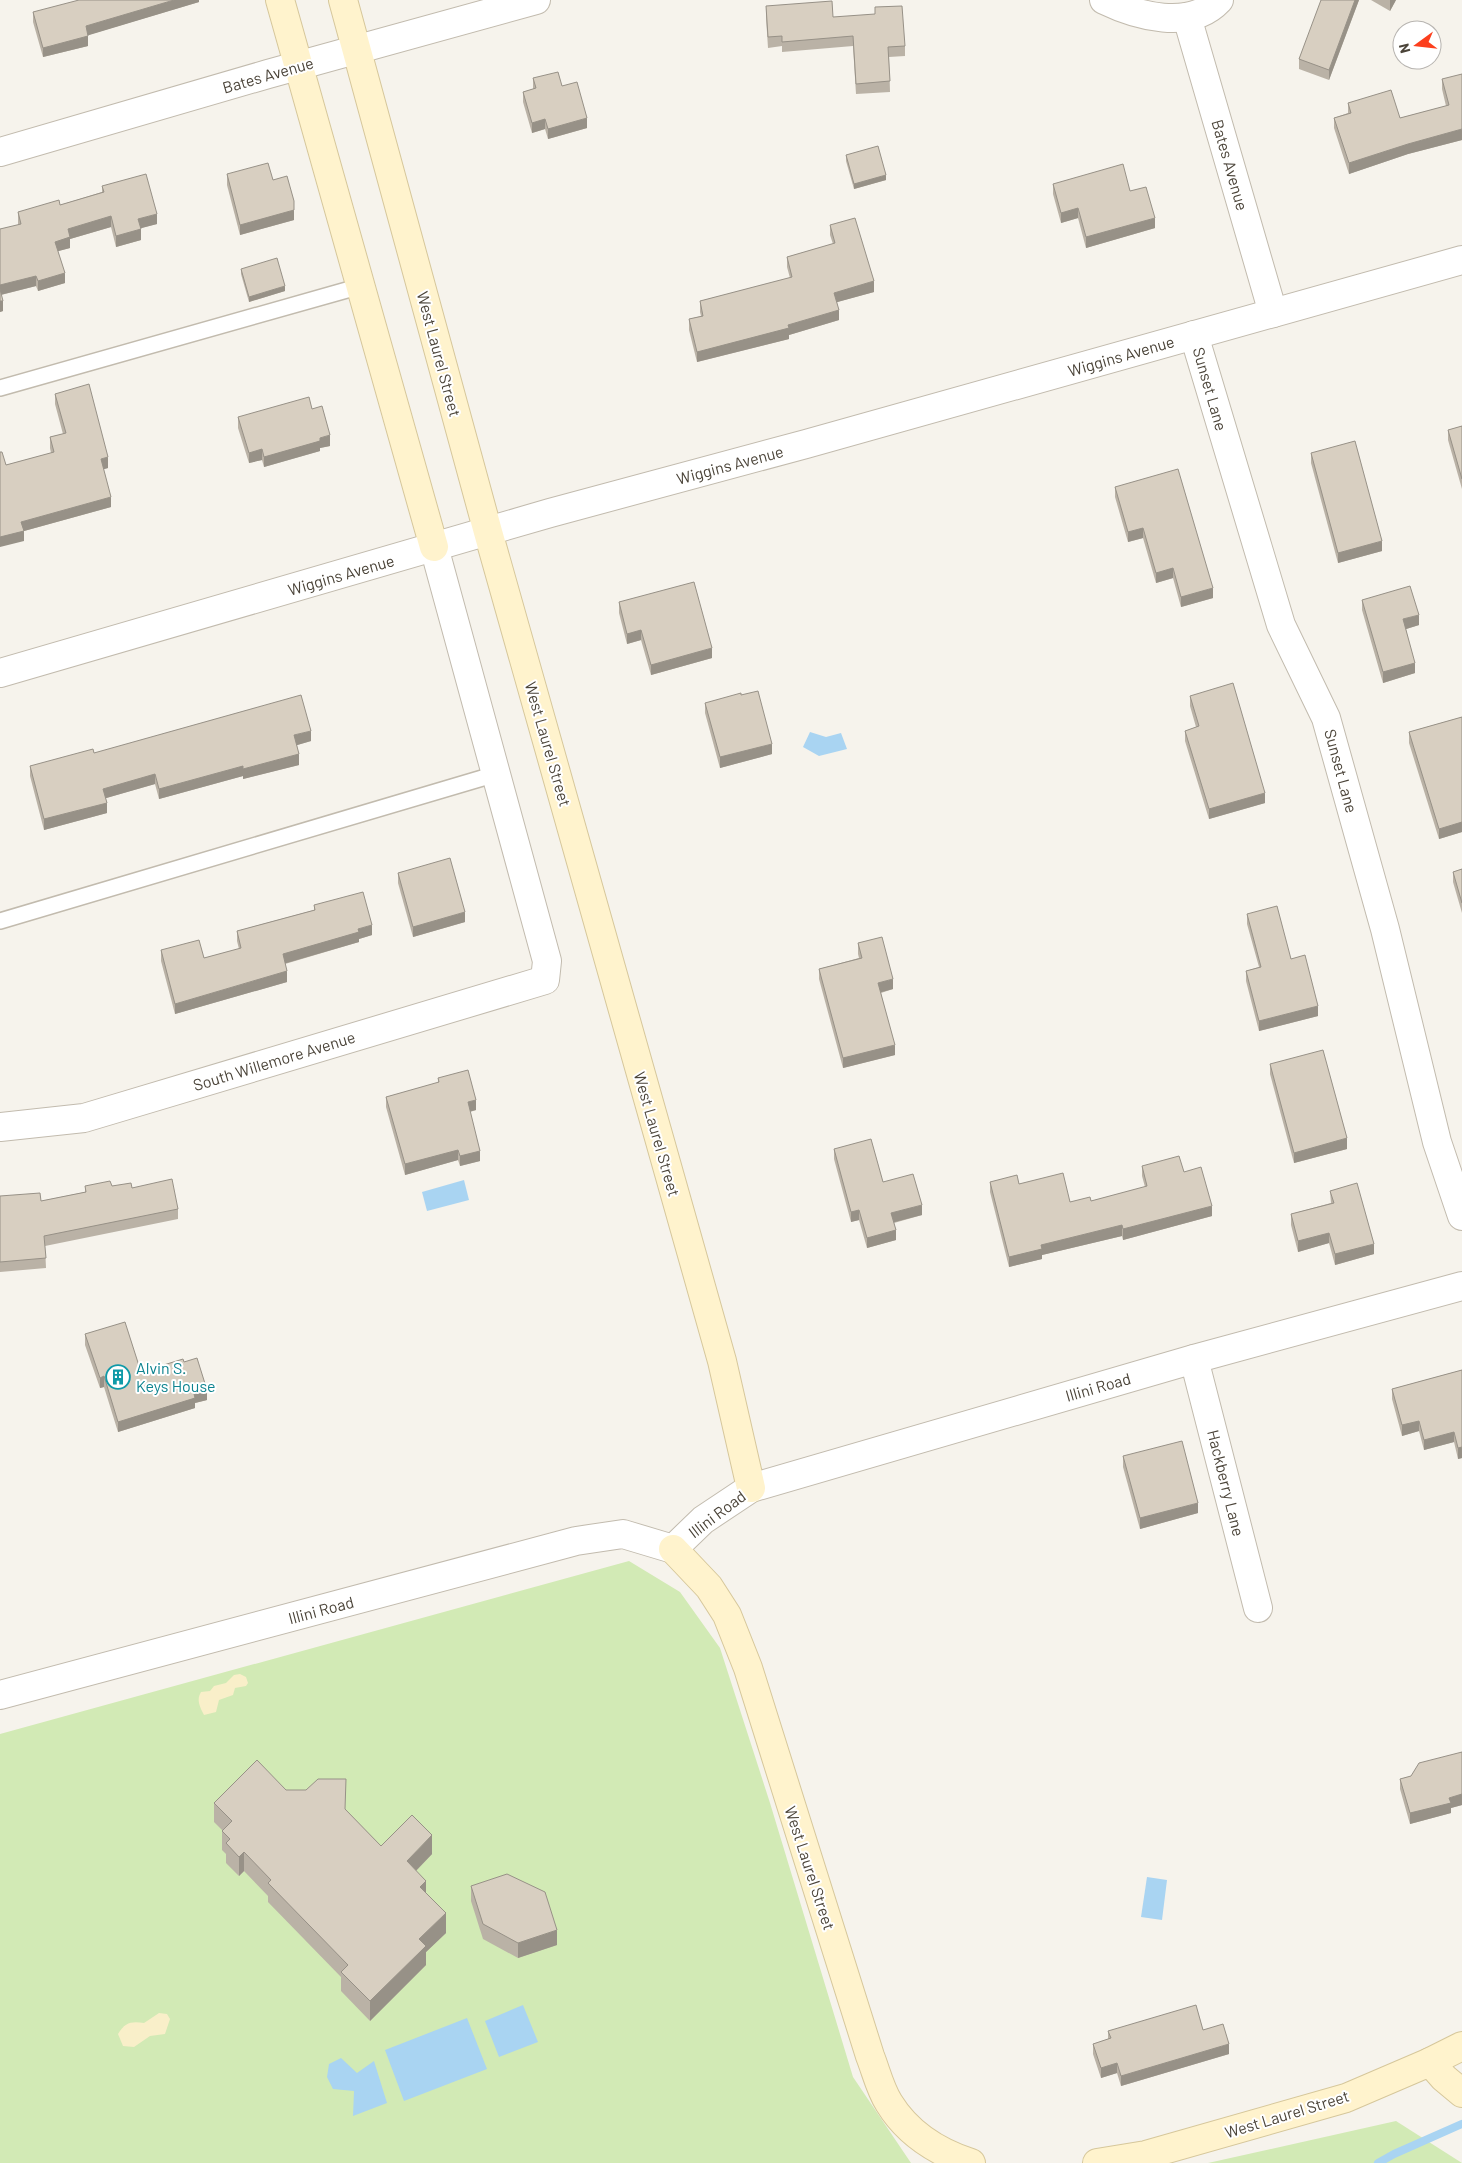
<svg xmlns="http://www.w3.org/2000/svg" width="1462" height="2163" font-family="Barlow,sans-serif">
  <rect width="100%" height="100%" fill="#f6f3ec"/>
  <g fill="#d2eab5">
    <path d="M629 1561 680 1592 720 1648 770 1803 853 2077 911 2163H0V1734Z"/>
    <path d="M1396 2121 1462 2163H1208Z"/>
  </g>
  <g fill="#f9efc9">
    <path d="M240 1674 246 1677 248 1683 246 1686 235 1688 233 1695 219 1700 216 1712 204 1715C200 1707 196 1700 201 1692L210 1691 214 1686 226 1683 234 1675Z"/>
    <path d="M159 2013 167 2014 170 2019 165 2034 150 2036 134 2047 123 2046 118 2034C125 2022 132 2021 144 2023Z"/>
  </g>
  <g fill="#a9d4f2">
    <path d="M810 732 826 737 841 733 847 749 819 756 803 747Z"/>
    <path d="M464 1180 469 1200 427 1211 422 1192Z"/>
    <path d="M1147 1877 1167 1880 1162 1920 1141 1917Z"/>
    <path d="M523 2005 538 2042 499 2057 485 2021Z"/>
    <path d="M467 2018 487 2069 404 2101 385 2050Z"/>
    <path d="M341 2058 357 2073 374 2061 387 2103 353 2116 354 2091 333 2089 327 2077 329 2064Z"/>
  </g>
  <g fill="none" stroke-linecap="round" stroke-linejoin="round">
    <path stroke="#a9d4f2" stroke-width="8" d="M1378 2163 1394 2154 1462 2124"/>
    <g stroke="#c2bbae" stroke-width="18">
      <g id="lane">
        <path d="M0 388 361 286"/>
        <path d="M0 921 496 774"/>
      </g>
    </g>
    <g stroke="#c2bbae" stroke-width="30">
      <g id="street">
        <path d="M1104 0C1137 16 1190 31 1219 0"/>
        <path d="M1187 17 1273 313"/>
        <path d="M0 152 268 74 536 0"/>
        <path d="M1194 335 1281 625 1326 718 1385 929 1437 1142 1462 1216"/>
        <path d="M0 673 550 513 806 444 1462 260"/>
        <path d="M0 1127 84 1118 545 980 547 961 434 547"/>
        <path d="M1194 1359 1258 1608"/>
        <path d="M0 1695 576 1541 623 1534 673 1549 703 1520 751 1488 1194 1359 1462 1286"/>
      </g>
    </g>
    <g stroke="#d6c79b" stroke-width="30">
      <g id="secondary">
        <path d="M280 0 434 547"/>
        <path d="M343 0 488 532 722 1361 751 1488"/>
        <path d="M673 1549 709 1587 727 1615 748 1668 870 2056C876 2071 880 2089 889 2103 908 2134 937 2152 971 2163"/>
        <path d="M1430 2062 1462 2046"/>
        <path d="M1097 2163 1146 2155 1346 2098 1430 2062 1444 2078 1462 2093"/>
      </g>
    </g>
    <use href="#lane" stroke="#fff" stroke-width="15"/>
    <use href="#street" stroke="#fff" stroke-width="28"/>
    <use href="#secondary" stroke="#fff3cd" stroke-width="28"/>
  </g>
  <g fill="#bab2a6">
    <path d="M199 0V2L88 35V46L43 57 33 22V12Z"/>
    <path d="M1324 0H1359L1329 80 1299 69V59Z"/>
    <path d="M1371 0H1396L1390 11Z"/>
    <path d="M766 6 833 17 905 46V56L889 57 890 92 856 94 853 46 782 52V46L768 48 766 17Z"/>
    <path d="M533 78 562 86 587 128 548 139 545 129 532 133 523 102V92L533 89Z"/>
    <path d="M1442 79 1462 140 1408 154 1349 174 1334 128V118L1348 113V103L1400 118 1446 106 1442 89Z"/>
    <path d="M846 155 886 180 854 189 846 161Z"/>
    <path d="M227 174 273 180 294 220 240 235 227 185Z"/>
    <path d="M1053 184 1130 191 1155 228 1086 248 1078 218 1061 223 1053 194Z"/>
    <path d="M102 186 157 224 141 228V240L116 247 111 227 70 239V248L58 251 65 283 38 291 36 286 1 295 3 311 0 312V229L18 225V212L60 205 102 192Z"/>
    <path d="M830 225 874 292 837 302 839 320 789 335V339L697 362 689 330V319L701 316 700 312V301L790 278 787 267V257L833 244 830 235Z"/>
    <path d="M241 269 285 291 249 302 241 274Z"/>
    <path d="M55 394 108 468 103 469 111 507 24 531V541L6 465 51 453 50 448V437L63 434 55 404Z"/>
    <path d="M312 409 330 446 320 448V451L264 467 262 460 249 463 238 428V417Z"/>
    <path d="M1462 426V489L1448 440V430Z"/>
    <path d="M1311 453 1382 551 1338 563 1311 463Z"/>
    <path d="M1115 487 1213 598 1181 607 1173 578 1156 583 1143 538 1128 542 1115 497Z"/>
    <path d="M1362 600 1419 625 1406 629 1415 673 1383 683 1362 610Z"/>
    <path d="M619 602 712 658 651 675 641 640 627 644 619 613Z"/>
    <path d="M1190 696 1265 803 1209 819 1185 741V731L1196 727 1190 706Z"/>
    <path d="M705 703 772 754 720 768 705 713Z"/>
    <path d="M1462 717V832L1439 839 1409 743V732Z"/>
    <path d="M311 741 297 745 299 765 243 779V776L159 799 155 784 106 798 107 813 44 830 30 776V766L94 753Z"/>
    <path d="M1462 869V913L1453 882V872Z"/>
    <path d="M398 873 465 922 413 937 398 883Z"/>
    <path d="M314 905 372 935 359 939V942L285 964 287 982 175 1014 161 961V950L204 958 239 949 237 941V931L314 910Z"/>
    <path d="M1247 914 1291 959 1318 1016 1259 1031 1246 981V971L1259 967 1247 924Z"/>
    <path d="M858 943 893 989 881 993 895 1055 843 1068 819 979V969L859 958 858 954Z"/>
    <path d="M1270 1064 1347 1149 1294 1163 1270 1074Z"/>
    <path d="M438 1078 476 1110 470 1112 480 1161 460 1166 458 1160 405 1175 386 1107V1097L438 1083Z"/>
    <path d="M834 1149 883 1182 922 1215 894 1223 896 1240 867 1248 859 1220 851 1222 834 1159Z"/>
    <path d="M1142 1166 1184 1172 1212 1216 1123 1240 1122 1236 1042 1255V1259L1009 1267 990 1192V1182L1019 1184 1070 1202 1091 1201 1145 1187 1142 1176Z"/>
    <path d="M85 1186 132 1188 178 1209V1219L45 1246 46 1268 0 1272V1196L41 1201 85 1192Z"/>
    <path d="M1330 1191 1374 1254 1335 1265 1329 1243 1298 1252 1291 1225V1214L1331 1203Z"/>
    <path d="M85 1334 141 1372 184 1362 207 1400 195 1403V1408L118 1432 104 1387 100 1388 85 1345Z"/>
    <path d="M1462 1370V1458L1458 1459 1454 1442 1424 1450 1419 1431 1402 1436 1392 1399V1389Z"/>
    <path d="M1123 1456 1198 1513 1140 1529 1123 1467Z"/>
    <path d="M1462 1752V1805L1451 1808V1813L1410 1824 1400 1789V1779L1411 1776Z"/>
    <path d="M286 1790 345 1809 381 1846 432 1854 416 1871 426 1893 446 1933 426 1952V1965L370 2021 341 1991V1977L268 1902V1896L244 1871 239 1876 226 1863V1854L222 1850V1830L214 1822V1803Z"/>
    <path d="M471 1886 557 1945 518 1958 483 1939 471 1901Z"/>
    <path d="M1203 2030 1229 2054 1121 2086 1117 2073 1101 2078 1093 2054V2044L1108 2039V2031Z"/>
  </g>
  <g fill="#979187">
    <path d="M174 0H199V2L86 36V26Z"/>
    <path d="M1355 0H1359L1329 80V70Z"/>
    <path d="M1390 0H1396L1390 11Z"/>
    <path d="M88 36V46L43 57V48Z"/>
    <path d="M587 118V128L548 139V129Z"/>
    <path d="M545 119V129L532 133V123Z"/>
    <path d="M1462 129V140L1408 154 1349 174V163L1408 144Z"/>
    <path d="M886 175V180L854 189V184Z"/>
    <path d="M1078 208V218L1061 223V213Z"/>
    <path d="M294 210V220L240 235V225Z"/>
    <path d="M157 214V224L138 229V219Z"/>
    <path d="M111 216V227L70 239V248L55 252V242L68 229Z"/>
    <path d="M1155 218V228L1086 248V237Z"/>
    <path d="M141 229V240L116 247V236Z"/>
    <path d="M65 273V283L38 291V281Z"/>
    <path d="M36 276V286L0 295V285Z"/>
    <path d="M874 281V292L834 303V293Z"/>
    <path d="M285 286V291L249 302V297Z"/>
    <path d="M0 301H3V311L0 312Z"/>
    <path d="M839 310V320L789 335V339L697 362V352Z"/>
    <path d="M330 435V446L320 448V451L264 467V457Z"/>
    <path d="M262 449V460L249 463V453Z"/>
    <path d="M108 457V468L101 470V459Z"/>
    <path d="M111 497V507L24 531V541L0 547V537L21 522Z"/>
    <path d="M1143 528V538L1128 542V532Z"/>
    <path d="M1382 541V551L1338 563V553Z"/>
    <path d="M1173 568V578L1156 583V573Z"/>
    <path d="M1213 588V598L1181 607V597Z"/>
    <path d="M1419 615V625L1403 630V619Z"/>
    <path d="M641 630V640L627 644V634Z"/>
    <path d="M712 648V658L651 675V665Z"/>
    <path d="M1415 663V673L1383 683V672Z"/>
    <path d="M311 731V741L294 746V735Z"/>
    <path d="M772 744V754L720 768V757Z"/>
    <path d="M299 754V765L243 779V769Z"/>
    <path d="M243 766V776L159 799V789Z"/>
    <path d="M155 774V784L103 799V789Z"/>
    <path d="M1265 793V803L1209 819V809Z"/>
    <path d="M107 803V813L44 830V819Z"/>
    <path d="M1462 822V832L1439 839V829Z"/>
    <path d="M465 912V922L413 937V927Z"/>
    <path d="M372 925V935L359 939V942L283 964V954L358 929Z"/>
    <path d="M287 971V982L175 1014V1004Z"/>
    <path d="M893 979V989L878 993V983Z"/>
    <path d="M1318 1006V1016L1259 1031V1021Z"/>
    <path d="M895 1045V1055L843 1068V1058Z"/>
    <path d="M476 1100V1110L468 1112V1102Z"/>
    <path d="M1347 1138V1149L1294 1163V1153Z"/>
    <path d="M458 1150V1160L405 1175V1164Z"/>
    <path d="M480 1151V1161L460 1166V1156Z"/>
    <path d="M922 1205V1215L891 1223V1213Z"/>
    <path d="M1212 1206V1216L1123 1240V1229Z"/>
    <path d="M859 1210V1220L851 1222V1212Z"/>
    <path d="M1122 1225V1236L1042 1255V1259L1009 1267V1257L1041 1245Z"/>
    <path d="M896 1230V1240L867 1248V1238Z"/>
    <path d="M1329 1233V1243L1298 1252V1241Z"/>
    <path d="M1374 1244V1254L1335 1265V1254Z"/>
    <path d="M104 1376V1387L100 1388V1378Z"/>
    <path d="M207 1390V1400L195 1403V1408L118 1432V1422Z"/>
    <path d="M1419 1421V1431L1402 1436V1425Z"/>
    <path d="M1454 1432V1442L1424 1450V1440Z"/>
    <path d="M1462 1447V1458L1458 1459V1448Z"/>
    <path d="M1198 1503V1513L1140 1529V1518Z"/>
    <path d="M1462 1794V1805L1451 1808V1813L1410 1824V1813L1449 1798Z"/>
    <path d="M432 1835V1854L407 1880V1861Z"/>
    <path d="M244 1852V1871L239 1876V1857Z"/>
    <path d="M426 1881V1900L420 1887Z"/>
    <path d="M446 1913V1933L426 1952V1965L370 2021V2001L419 1939Z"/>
    <path d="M557 1930V1945L518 1958V1943Z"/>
    <path d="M1229 2044V2054L1121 2086V2076Z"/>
    <path d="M1117 2063V2073L1101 2078V2068Z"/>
  </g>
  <g fill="#d8cfc1" stroke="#979187">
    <path d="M79 0H174L86 26 88 36 43 48 33 12Z"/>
    <path d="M1321 0H1355L1329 70 1299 59Z"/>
    <path d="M832 1 833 17 875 14V7L902 6 905 46 888 47 890 81 856 84 853 36 782 42V36L768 37 766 6Z"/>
    <path d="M558 72 562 86 577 82 587 118 548 129 545 119 532 123 523 92 536 88 533 78Z"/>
    <path d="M1462 74V129L1408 144 1349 163 1334 118 1351 113 1348 103 1391 90 1400 118 1449 105 1442 79Z"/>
    <path d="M878 146 886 175 854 184 846 155Z"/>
    <path d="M268 163 273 180 287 176 294 201V210L240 225 227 174Z"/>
    <path d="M1123 164 1130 191 1146 187 1155 218 1086 237 1078 208 1061 213 1053 184Z"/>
    <path d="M146 174 157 214 138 219 141 229 116 236 111 216 68 229 70 237 55 242 65 273 38 281 36 276 0 285V229L21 224 18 212 59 200 60 205 104 192 102 186Z"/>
    <path d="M855 218 874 281 834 293 839 310 788 325 789 328 697 352 689 319 703 316 700 301 792 277 787 257 835 243 830 225Z"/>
    <path d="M277 258 285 286 249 297 241 269Z"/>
    <path d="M0 289 3 301H0Z"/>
    <path d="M89 384 108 457 101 459 111 497 21 522 24 531 0 537V452H2L6 465 54 452 50 437 66 433 55 394Z"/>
    <path d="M309 397 312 409 322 406 330 435 320 438V441L264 457 262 449 249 453 238 417Z"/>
    <path d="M1462 426V479L1448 430Z"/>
    <path d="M1355 441 1382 541 1338 553 1311 453Z"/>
    <path d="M1178 469 1213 588 1181 597 1173 568 1156 573 1143 528 1128 532 1115 487Z"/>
    <path d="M694 582 712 648 651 665 641 630 627 634 619 602Z"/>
    <path d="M1410 586 1419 615 1403 619 1415 663 1383 672 1362 600Z"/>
    <path d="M1233 683 1265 793 1209 809 1185 731 1199 726 1190 696Z"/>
    <path d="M758 691 772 744 720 757 705 703 741 693V695Z"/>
    <path d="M301 695 311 731 294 735 299 754 243 769V766L159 789 155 774 103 789 107 803 44 819 30 766 93 749 94 753Z"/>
    <path d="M1462 717V822L1439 829 1409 732Z"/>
    <path d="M450 858 465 912 413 927 398 873Z"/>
    <path d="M1462 869V903L1453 872Z"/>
    <path d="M363 892 372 925 358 929 359 932 283 954 287 971 175 1004 161 950 199 940 204 958 241 948 237 931 315 910 314 905Z"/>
    <path d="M1277 906 1291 959 1305 955 1318 1006 1259 1021 1246 971 1261 967 1247 914Z"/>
    <path d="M882 937 893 979 878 983 895 1045 843 1058 819 969 862 958 858 943Z"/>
    <path d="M1323 1050 1347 1138 1294 1153 1270 1064Z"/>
    <path d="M468 1070 476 1100 468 1102 480 1151 460 1156 458 1150 405 1164 386 1097 439 1082 438 1078Z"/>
    <path d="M871 1139 883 1182 913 1174 922 1205 891 1213 896 1230 867 1238 859 1210 851 1212 834 1149Z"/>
    <path d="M1179 1156 1184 1172 1201 1167 1212 1206 1123 1229 1122 1225 1041 1245 1042 1249 1009 1257 990 1182 1017 1175 1019 1184 1063 1173 1070 1202 1090 1197 1091 1201 1147 1186 1142 1166Z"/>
    <path d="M172 1179 178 1209 44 1236 46 1258 0 1262V1196L40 1193 41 1201 86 1192 85 1186 110 1181 112 1186 131 1183 132 1188Z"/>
    <path d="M1357 1183 1374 1244 1335 1254 1329 1233 1298 1241 1291 1214 1334 1203 1330 1191Z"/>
    <path d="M125 1322 141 1372 183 1359 184 1362 197 1358 207 1390 194 1394 195 1398 118 1422 104 1376 100 1378 85 1334Z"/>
    <path d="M1462 1370V1447L1458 1448 1454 1432 1424 1440 1419 1421 1402 1425 1392 1389Z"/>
    <path d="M1182 1441 1198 1503 1140 1518 1123 1456Z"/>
    <path d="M1462 1752V1794L1449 1798 1451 1803 1410 1813 1400 1779 1411 1776 1419 1763Z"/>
    <path d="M257 1760 286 1790H306L318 1779H346L345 1809 381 1846 412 1815 432 1835 407 1861 426 1881 420 1887 446 1913 419 1939 426 1946 370 2001 341 1972 348 1965 268 1883 271 1880 244 1852 239 1857 226 1843 230 1839 222 1831 232 1821 214 1803Z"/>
    <path d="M507 1874 545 1892 557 1930 518 1943 483 1924 471 1886Z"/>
    <path d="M1196 2005 1203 2030 1223 2024 1229 2044 1121 2076 1117 2063 1101 2068 1093 2044 1111 2038 1108 2031Z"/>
  </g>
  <defs>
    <g id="building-ring" transform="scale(1.25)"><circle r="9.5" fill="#fff" stroke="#0f9aa8" stroke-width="1.5"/><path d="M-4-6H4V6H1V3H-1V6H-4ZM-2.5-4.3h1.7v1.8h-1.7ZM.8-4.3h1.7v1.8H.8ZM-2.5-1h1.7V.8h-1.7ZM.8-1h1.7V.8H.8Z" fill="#0f9aa8"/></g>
  </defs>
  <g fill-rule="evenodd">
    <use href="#building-ring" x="118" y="1377"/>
  </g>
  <g text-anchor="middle" stroke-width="4" stroke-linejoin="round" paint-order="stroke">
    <g font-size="16" fill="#4b4439" stroke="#fff">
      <text transform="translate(268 75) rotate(-16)" y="6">Bates Avenue</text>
      <text transform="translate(1230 165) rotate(74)" y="6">Bates Avenue</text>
      <text transform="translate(439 354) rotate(75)" y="6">West Laurel Street</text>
      <text transform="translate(1121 356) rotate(-16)" y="6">Wiggins Avenue</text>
      <text transform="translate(1210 389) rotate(74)" y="6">Sunset Lane</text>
      <text transform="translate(730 465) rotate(-15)" y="6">Wiggins Avenue</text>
      <text transform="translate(341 575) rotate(-16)" y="6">Wiggins Avenue</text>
      <text transform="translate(548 744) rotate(74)" y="6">West Laurel Street</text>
      <text transform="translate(1341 771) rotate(75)" y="6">Sunset Lane</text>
      <text transform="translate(274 1061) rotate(-17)" y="6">South Willemore Avenue</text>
      <text transform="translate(657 1134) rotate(74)" y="6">West Laurel Street</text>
      <text transform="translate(1098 1387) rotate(-16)" y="6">Illini Road</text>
      <text transform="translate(1226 1483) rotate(76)" y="6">Hackberry Lane</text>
      <text transform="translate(717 1514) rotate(-37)" y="6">Illini Road</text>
      <text transform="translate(321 1610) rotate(-15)" y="6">Illini Road</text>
      <text transform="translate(810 1868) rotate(72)" y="6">West Laurel Street</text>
      <text transform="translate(1287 2114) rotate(-17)" y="6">West Laurel Street</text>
    </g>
    <g font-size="16" fill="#0d838f" stroke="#fff" text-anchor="start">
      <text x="136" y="1374">Alvin S.<tspan x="136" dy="18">Keys House</tspan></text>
    </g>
  </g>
  <g transform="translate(1417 45) rotate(255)"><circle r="24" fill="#ffffff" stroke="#b7b4b0"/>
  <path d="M0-4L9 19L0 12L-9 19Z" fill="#fc3f1d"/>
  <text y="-8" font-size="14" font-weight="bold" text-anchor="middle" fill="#4b4439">N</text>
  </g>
</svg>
